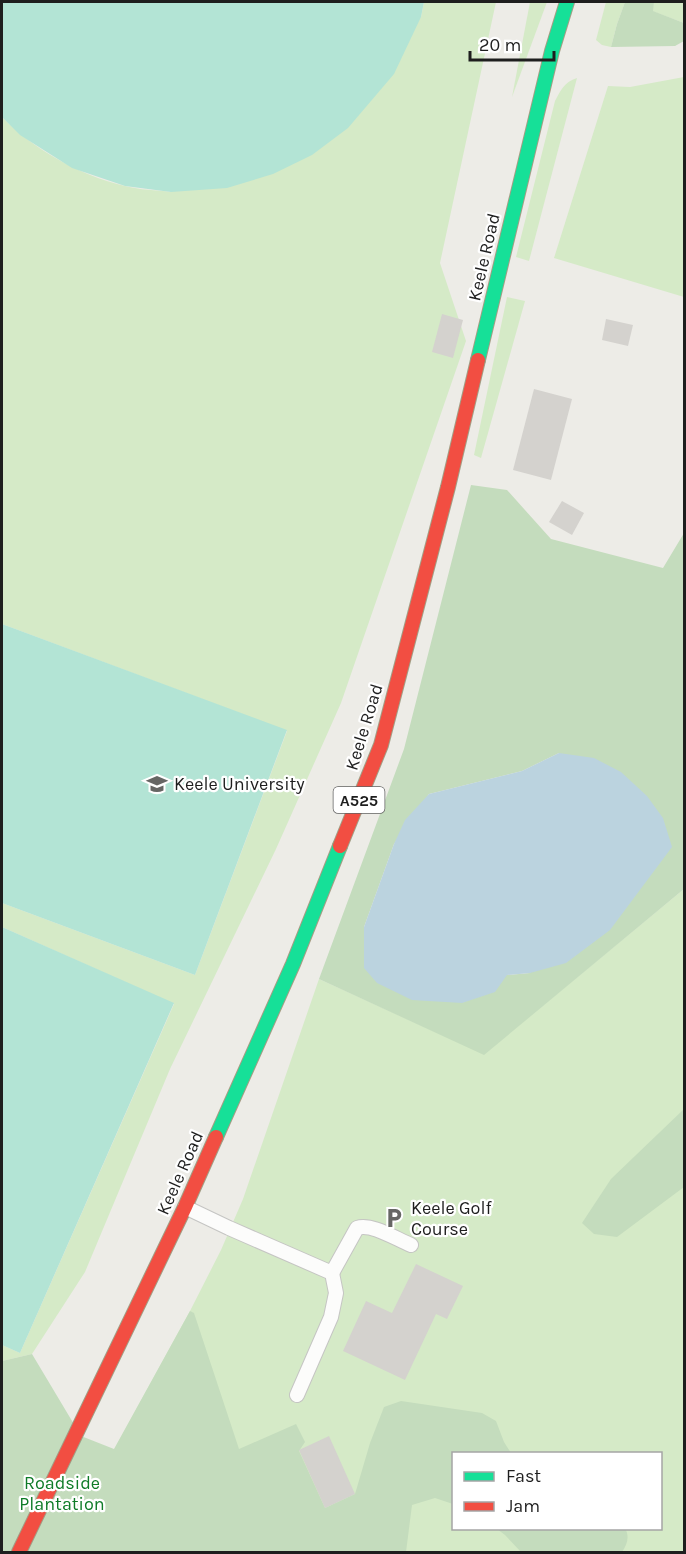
<svg xmlns="http://www.w3.org/2000/svg" width="686" height="1554" font-family="Karla,sans-serif">
  <rect width="100%" height="100%" fill="#edece7"/>
  <g fill="#d5eac7" fill-rule="evenodd">
    <path d="M424 2H496L440 263 466 341 341 703 276 849 170 1069 85 1272 32 1354 2 1361V1345L20 1353 174 1004 2 927V903L195 975 287 731 2 624V117C35 150 79 175 125 186 140 190 156 190 171 192L421 17Z"/>
    <path d="M530 2H547L512 97Z"/>
    <path d="M606 2H625L617 24 611 47 602 45 596 40Z"/>
    <path d="M654 2H684V23L652 11Z"/>
    <path d="M684 77V297L554 258 608 86 630 87Z"/>
    <path d="M577 78 529 261 516 257 555 101C561 90 564 82 577 78Z"/>
    <path d="M507 297 525 301 481 458 474 455Z"/>
    <path d="M684 889V1552H339L114 1450 190 1311 221 1250 243 1199 319 979 484 1054ZM454 1454H660V1528H454Z"/>
  </g>
  <g fill="#c4dcbd" fill-rule="evenodd">
    <path d="M625 2H654L653 11 684 23V41L675 46 611 47 617 24Z"/>
    <path d="M471 485 507 490 551 539 663 568 684 533V889L484 1055 319 979 404 749ZM559 753 530 973 507 975 364 927 394 844 429 794 522 771Z"/>
    <path d="M684 1109V1187L617 1237 594 1234 582 1223 611 1179Z"/>
    <path d="M190 1311 194 1313 239 1449 296 1424 305 1442 299 1451 325 1508 355 1494 370 1443 384 1407 401 1401 482 1413 496 1421 504 1442 511 1453 454 1454 453 1504 435 1498 412 1505 406 1552H2V1361L32 1354 81 1436 114 1449Z"/>
    <path d="M625 1528C630 1537 627 1545 622 1552H521L505 1535 497 1529Z"/>
  </g>
  <g fill="#b3e4d5">
    <path d="M2 2H424L421 17 394 74 348 128 312 155 273 174 227 188 171 192 125 186 72 168 20 135 2 117Z"/>
    <path d="M2 624 287 730 195 975 2 903Z"/>
    <path d="M2 927 174 1003 20 1353 2 1345Z"/>
  </g>
  <path fill="#bbd3df" d="M559 753 594 758 621 772 647 796 663 818 672 847 610 930 566 963 530 973 507 975 495 992 462 1003 412 1000 377 983 364 968V927L394 844 405 820 429 794 522 771Z"/>
  <g fill="#d4d2ce">
    <path d="M442 314 463 320 453 358 432 352Z"/>
    <path d="M606 319 633 325 628 346 602 340Z"/>
    <path d="M534 389 572 399 551 480 513 470Z"/>
    <path d="M562 501 584 513 572 535 549 522Z"/>
    <path d="M416 1264 463 1286 447 1319 436 1314 405 1380 343 1351 366 1301 392 1313Z"/>
    <path d="M329 1436 355 1494 325 1508 299 1450Z"/>
  </g>
  <g fill="none" stroke-linecap="round" stroke-linejoin="round">
    <g stroke="#c5c5c3" stroke-width="16">
      <g id="lane">
        <path d="M185 1207 229 1228 332 1273 336 1293 331 1317 297 1395"/>
        <path d="M332 1273 357 1228C372 1223 396 1239 411 1245"/>
      </g>
    </g>
    <g stroke="#a39d84" stroke-width="16">
      <g id="fast">
        <path d="M478 360 552 51 567 2"/>
        <path d="M216 1137 293 964 340 846"/>
      </g>
    </g>
    <g stroke="#a39d84" stroke-width="16">
      <g id="jam">
        <path d="M340 846 381 745 448 487 478 360"/>
        <path d="M19 1552 185 1207 216 1137"/>
      </g>
    </g>
    <use href="#lane" stroke="#fcfcfb" stroke-width="14"/>
    <use href="#fast" stroke="#16e098" stroke-width="14"/>
    <use href="#jam" stroke="#f24e42" stroke-width="14"/>
  </g>
  <defs>
    <g id="university-bare" transform="scale(1.62)"><path d="M0-5L7-2L0 1L-7-2ZM-4 1L0 2.5L4 1V4Q0 6-4 4Z" fill="#666664" stroke="#fff" stroke-width="2.5" paint-order="stroke"/></g>
    <g id="parking-bare" transform="scale(1.62)"><path d="M-3.5-5.5H1a3.5 3.5 0 0 1 0 7H-1V5.5H-3.5ZM-1-3.4V-.6H.8a1.4 1.4 0 0 0 0-2.8Z" fill="#666664" stroke="#fff" stroke-width="2.5" paint-order="stroke"/></g>
  </defs>
  <g fill-rule="evenodd">
    <use href="#university-bare" x="157" y="784"/>
    <use href="#parking-bare" x="394" y="1218"/>
  </g>
  <g text-anchor="middle" stroke-width="4.5" stroke-linejoin="round" paint-order="stroke">
    <rect fill="#fff" stroke="#626262" stroke-width="1.5" x="333.5" y="787" width="51" height="26" rx="4.5"/>
    <g font-size="16" font-weight="bold" fill="#1e1e1e">
      <text x="359" y="806">A525</text>
    </g>
    <g font-size="18" fill="#1e1e1e" stroke="#fff">
      <text transform="translate(484 257) rotate(-77)" y="6">Keele Road</text>
      <text transform="translate(364 727) rotate(-73)" y="6">Keele Road</text>
      <text transform="translate(180 1173) rotate(-66)" y="6">Keele Road</text>
    </g>
    <g font-size="18" fill="#1e1e1e" stroke="#fff" text-anchor="start">
      <text x="174" y="790">Keele University</text>
      <text x="411" y="1214">Keele Golf<tspan x="411" dy="21">Course</tspan></text>
    </g>
    <g font-size="18" fill="#0e7b27" stroke="#fff">
      <text x="62" y="1489">Roadside<tspan x="62" dy="21">Plantation</tspan></text>
    </g>
  </g>
  <rect width="686" height="1554" fill="none" stroke="#1e1e1e" stroke-width="6"/>
  <rect x="452" y="1452" width="210" height="78" fill="#ffffff" stroke="#a5a5a5" stroke-width="1.5"/>
  <rect x="464" y="1472" width="30" height="9" fill="#16e098" stroke="#a5a5a5" stroke-width="1.5"/>
  <text x="506" y="1482" font-size="18" fill="#1e1e1e">Fast</text>
  <rect x="464" y="1502" width="30" height="9" fill="#f24e42" stroke="#a5a5a5" stroke-width="1.5"/>
  <text x="506" y="1512" font-size="18" fill="#1e1e1e">Jam</text>
  <path d="M470 51v9h84v-9" fill="none" stroke="#1e1e1e" stroke-width="3"/>
  <text x="479" y="51" font-size="18" fill="#1e1e1e" stroke="#ffffff" stroke-width="4.5" paint-order="stroke">20 m</text>
</svg>
